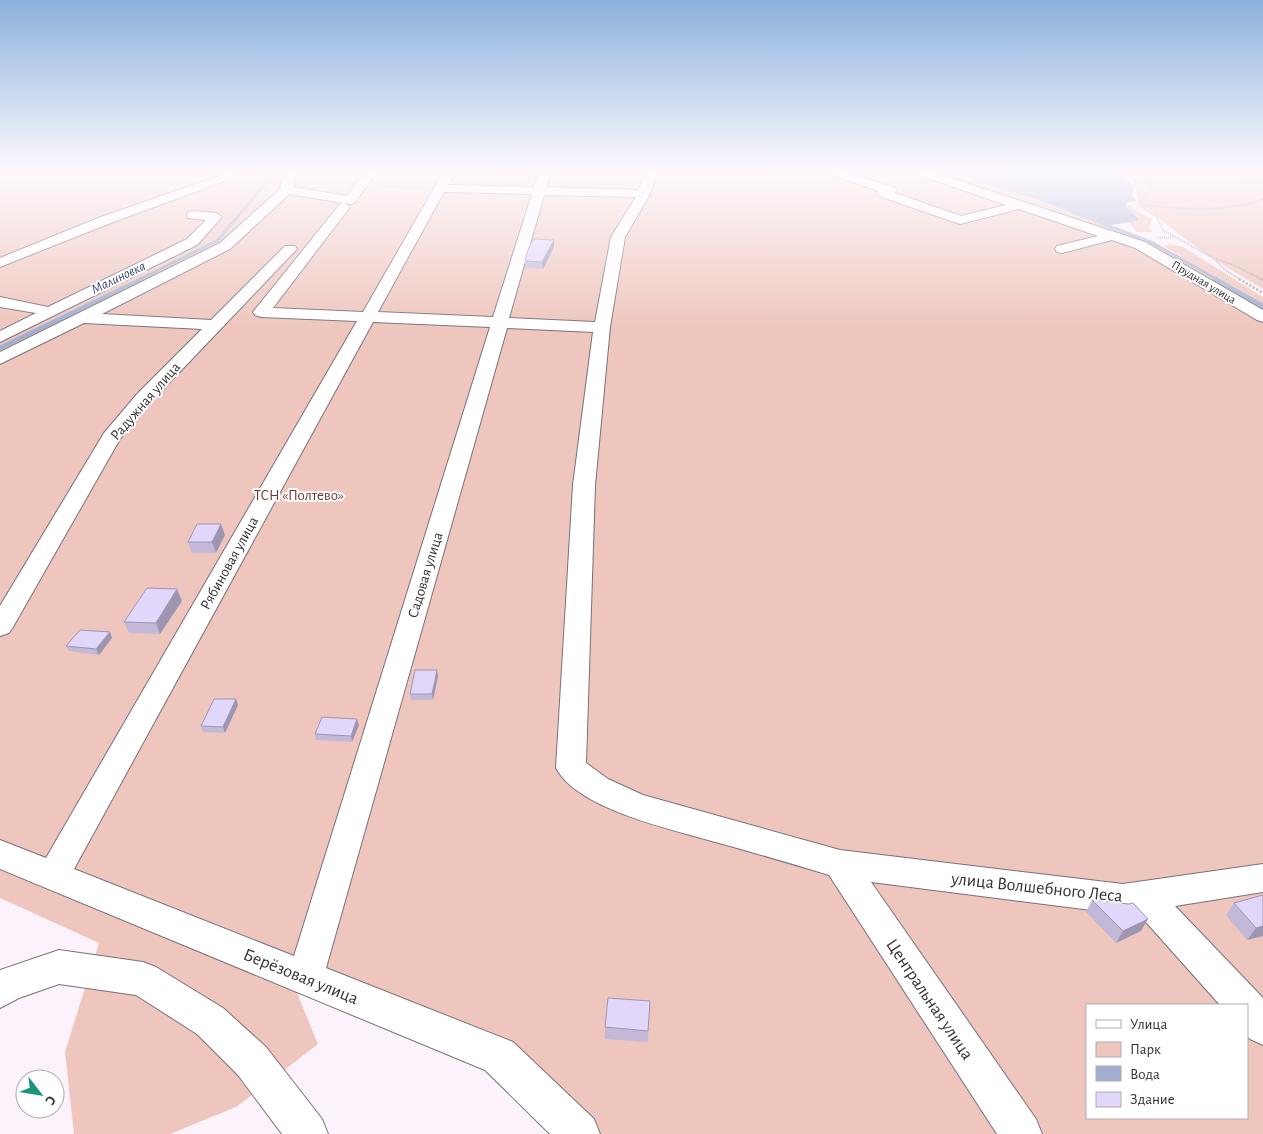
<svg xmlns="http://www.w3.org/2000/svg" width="1263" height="1134" font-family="'Alegreya Sans',sans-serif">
  <rect width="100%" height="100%" fill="#fcf2fb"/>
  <g fill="#eec6bd" fill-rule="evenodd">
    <path d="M0 171H944L993 185 1153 243 1216 279 1164 246 1167 244 1183 247 1263 297V1134H575L499 1056 0 854ZM1087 1005H1247V1118H1087Z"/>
    <path d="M1114 171H1263V289C1231 270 1198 250 1170 227 1159 218 1151 210 1139 204L1132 178Z"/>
    <path d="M1126 204 1132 205 1133 209 1152 219 1149 227 1152 232H1136L1129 222 1136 221 1125 206Z"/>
    <path d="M0 865 294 986 318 1044 236 1107 170 1134H74L65 1052 99 943 0 898Z"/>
  </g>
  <path fill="#a1aecf" d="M946 171H1109L1121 175 1134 187 1132 196 1137 201 1128 202 1125 206 1139 219 1136 221 1111 225 1037 198Z"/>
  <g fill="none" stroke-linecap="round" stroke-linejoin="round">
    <g stroke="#a1aecf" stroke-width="3">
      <path d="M944 171 960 176"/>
      <path d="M979 181 1037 198 1153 243 1218 280"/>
      <path d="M139 280 218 240 276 171"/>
    </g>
    <g stroke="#a1aecf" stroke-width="4.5">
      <path d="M1215 279 1263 306"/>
      <path d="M0 348 142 279"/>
    </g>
    <g stroke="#797178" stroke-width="2">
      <g id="minor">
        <path d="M223 171H235L237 174 230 179 108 224 0 267V258L98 218 222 175 225 173Z"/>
        <path d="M285 171H297L293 187 347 196 366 171H378L354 203 350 204 289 194 230 249 102 314 211 320 285 246H295L297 249 151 402 120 439 13 627 9 633 0 636V606L104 433 137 394 202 329 84 323 0 364V352L220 243 280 189Z"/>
        <path d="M444 171H456L448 185 534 187 539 171H551L546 187 639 190 646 171H658L649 196 625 237 610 327 595 485 586 763 608 779 643 795 840 850 1123 884 1263 864V892L1175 906 1263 998V1045L1250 1039 1247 1036V1005H1220L1137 912 1123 914 871 882 1036 1119 1042 1134H997L829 875C792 864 756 853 719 843 675 830 578 810 556 768L573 485 593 332 507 328 326 968 513 1042 594 1119 600 1134H550L485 1070 0 869V840L46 858 357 321 261 317 255 315 253 312 340 204 344 203 350 207 273 308 363 312ZM444 192 532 194 493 317 378 312ZM544 195 636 197 611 237 595 322 509 318ZM373 322 490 327 294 956 74 869Z"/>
        <path d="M826 171H844L895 188 897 191 895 193 961 216 1006 205 913 173 911 171H929L1145 242 1263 310V322L1257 320 1135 248 1112 240 1062 253 1057 252 1055 249 1057 246 1098 236 1019 209 960 224 879 196 877 193 878 191 828 173Z"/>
        <path d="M193 211 216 213 222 217 197 245 0 342V331L36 313 0 307V297L48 307 187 239 206 220 188 218 187 215 188 212Z"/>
        <path d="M59 950 143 962 156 967 223 1008 266 1047 322 1119 328 1134H282L238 1075 197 1034 136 995 59 984 19 998 0 1008V970Z"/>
      </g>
    </g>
    <g stroke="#ada5ac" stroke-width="2" stroke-dasharray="1 1" stroke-linecap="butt">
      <path d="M1226 171 1255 181 1263 186"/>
      <path d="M379 186 425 188"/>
      <path d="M1139 204 1151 187 1141 171"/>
      <path d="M1139 205 1156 216 1163 230 1213 258 1228 272 1241 280"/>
      <path d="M1139 205C1181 208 1223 214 1263 199"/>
      <path d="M1158 238 1174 237"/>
      <path d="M1216 259 1236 266 1263 280"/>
    </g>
    <g stroke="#ada5ac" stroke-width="2.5" stroke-dasharray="2 2" stroke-linecap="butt">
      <path d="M1239 279 1263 293"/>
      <path d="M1261 279 1263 280"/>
    </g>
    <use href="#minor" fill="#fff" fill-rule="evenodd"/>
  </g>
  <g fill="#c2b9d8">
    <path d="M554 247 543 269 525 268V261Z"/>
    <path d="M225 535 216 553H192L188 542Z"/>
    <path d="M182 601 160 634 129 633 124 622Z"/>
    <path d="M112 638 99 655 69 651 66 646Z"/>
    <path d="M438 676 433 700H411L410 694Z"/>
    <path d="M236 699 238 705 225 733 203 732 201 726Z"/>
    <path d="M359 725 352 742 316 740 315 734Z"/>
    <path d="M1263 895V936L1247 940 1226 915 1234 903Z"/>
    <path d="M1092 900 1141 931 1116 943 1086 912Z"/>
    <path d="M650 1001 648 1042 605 1039V1027Z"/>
  </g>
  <g fill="#9e96b0">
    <path d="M554 240V247L543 269 542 262Z"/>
    <path d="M221 524 225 535 216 553 212 542Z"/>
    <path d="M177 589 182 601 160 634 156 623Z"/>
    <path d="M110 632 112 638 99 655 96 649Z"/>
    <path d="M437 670 438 676 433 700 432 694Z"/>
    <path d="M236 699 238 705 225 733 223 727Z"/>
    <path d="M357 719 359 725 352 742 351 736Z"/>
    <path d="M1148 919 1141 931 1116 943 1123 931Z"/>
    <path d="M1263 926V936L1247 940 1256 928Z"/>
  </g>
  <g fill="#e1d7fb" stroke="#9e96b0">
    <path d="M534 239 554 240 542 262 525 261 529 247Z"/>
    <path d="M197 524H221L212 542H188Z"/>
    <path d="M147 588 177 589 156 623 124 622Z"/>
    <path d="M80 630 110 632 96 649 66 646Z"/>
    <path d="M415 670H437L432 694H410Z"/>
    <path d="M214 699H236L223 727 201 726Z"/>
    <path d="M322 717 357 719 351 736 315 734Z"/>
    <path d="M1263 895V926L1256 928 1234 903Z"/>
    <path d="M1092 900 1129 904 1133 903 1148 919 1123 931Z"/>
    <path d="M608 998 650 1001 648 1031 605 1027Z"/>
  </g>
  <linearGradient id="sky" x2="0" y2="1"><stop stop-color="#8bb2de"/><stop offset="0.52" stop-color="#fef9fd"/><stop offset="1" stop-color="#fef9fd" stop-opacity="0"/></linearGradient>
  <rect width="1263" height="330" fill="url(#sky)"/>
  <g text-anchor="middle" stroke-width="4" stroke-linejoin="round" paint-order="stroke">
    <g font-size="12" fill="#353134" stroke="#fff">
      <text transform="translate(1204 282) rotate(31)" y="4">Прудная улица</text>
    </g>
    <g font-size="14" font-style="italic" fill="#374775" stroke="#fff">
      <text transform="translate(118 277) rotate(-26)" y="5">Малиновка</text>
    </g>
    <g font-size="15" fill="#353134" stroke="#fff">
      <text transform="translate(145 401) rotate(-49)" y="5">Радужная улица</text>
      <text transform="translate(229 563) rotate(-61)" y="5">Рябиновая улица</text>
      <text transform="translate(425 575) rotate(-73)" y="5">Садовая улица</text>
    </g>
    <g font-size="15" fill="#6f382d" stroke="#fff">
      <text x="299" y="500">ТСН «Полтево»</text>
    </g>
    <g font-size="18" fill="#353134" stroke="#fff">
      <text transform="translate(1037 887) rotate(6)" y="6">улица Волшебного Леса</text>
      <text transform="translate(301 976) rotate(22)" y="6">Берёзовая улица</text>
      <text transform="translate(930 999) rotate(56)" y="6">Центральная улица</text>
    </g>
  </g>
  <rect x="1086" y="1004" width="162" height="115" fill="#ffffff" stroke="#aeadae"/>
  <rect x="1096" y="1020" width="25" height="8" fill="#ffffff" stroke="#aeadae"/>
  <text x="1130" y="1029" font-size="15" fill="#353134">Улица</text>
  <rect x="1096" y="1042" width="25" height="15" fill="#eec6bd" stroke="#aeadae"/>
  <text x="1130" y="1054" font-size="15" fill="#353134">Парк</text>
  <rect x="1096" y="1066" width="25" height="15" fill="#a1aecf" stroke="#aeadae"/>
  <text x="1130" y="1079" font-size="15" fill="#353134">Вода</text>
  <rect x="1096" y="1092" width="25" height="15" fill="#e1d7fb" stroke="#aeadae"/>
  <text x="1130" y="1104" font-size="15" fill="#353134">Здание</text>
  <g transform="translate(40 1094) rotate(121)"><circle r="24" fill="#ffffff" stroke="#aeadae"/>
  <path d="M0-4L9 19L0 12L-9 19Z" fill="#18947a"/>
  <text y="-8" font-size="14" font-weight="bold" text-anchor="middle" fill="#353134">С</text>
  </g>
</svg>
